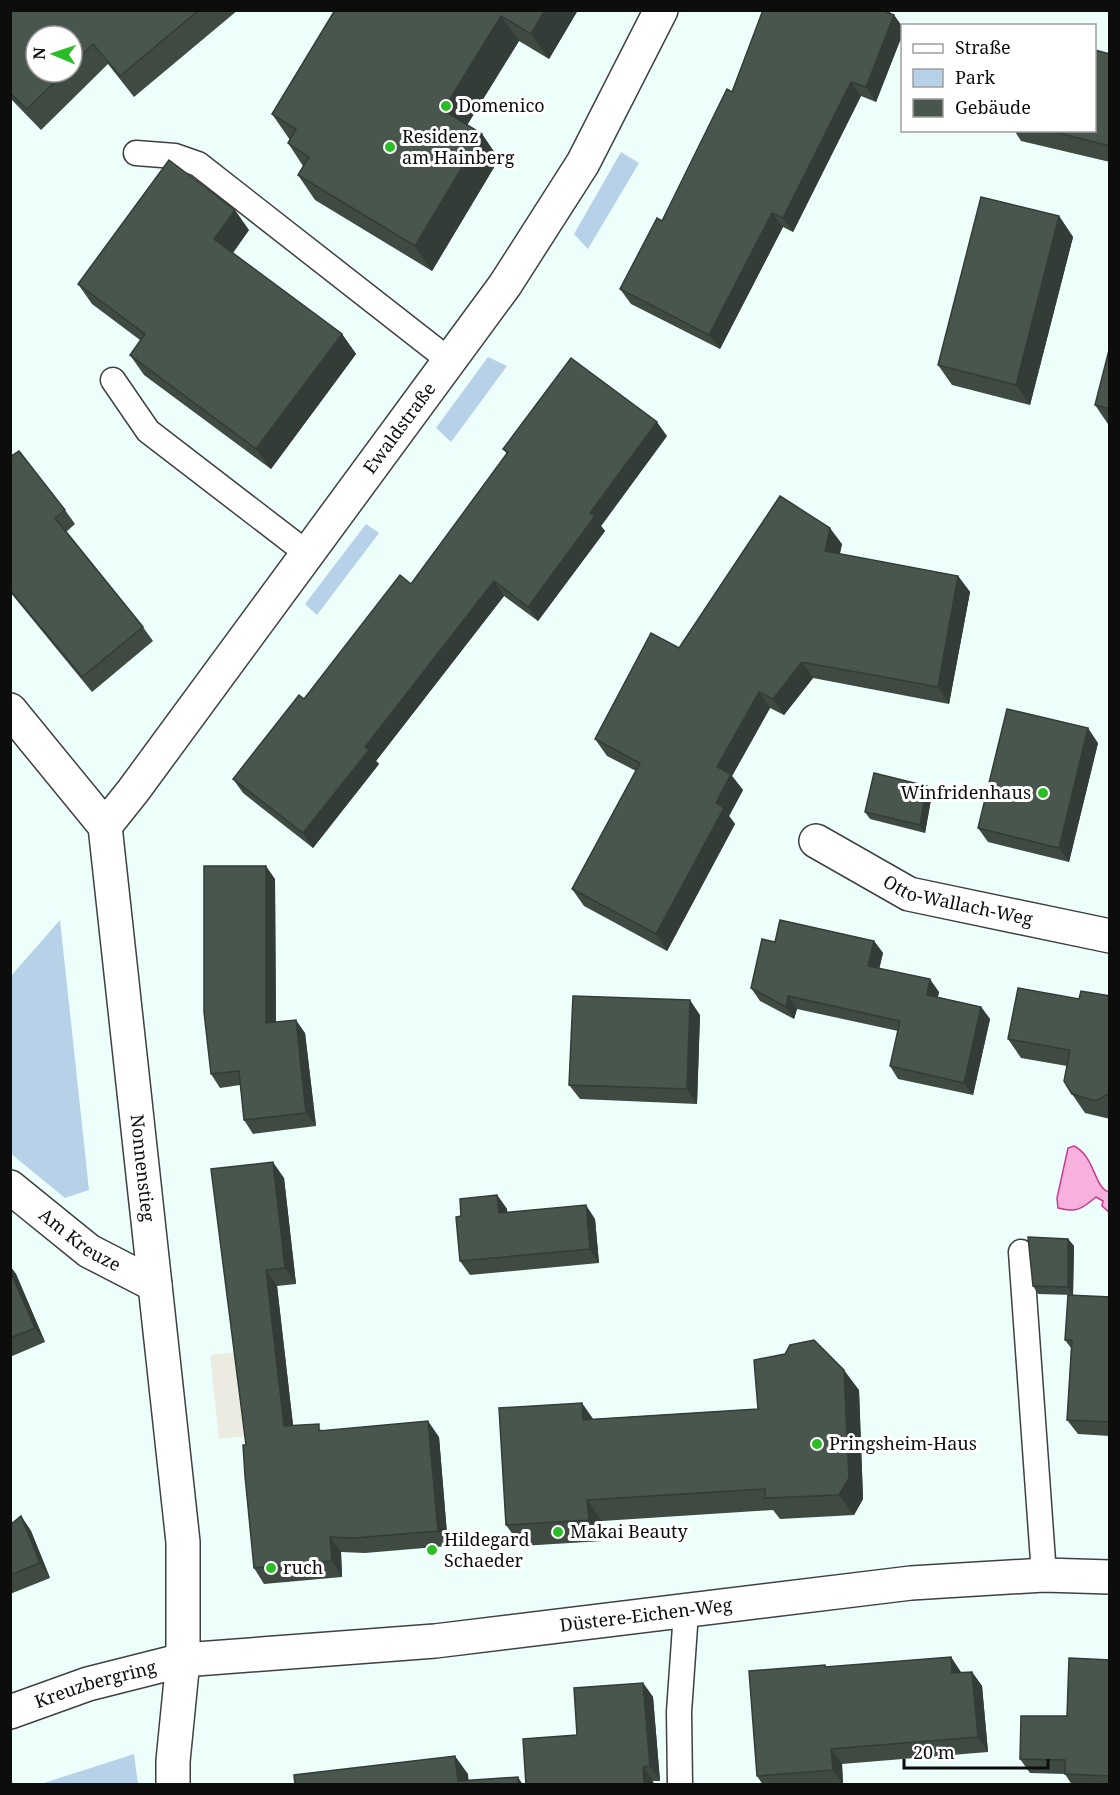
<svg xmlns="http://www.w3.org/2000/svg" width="1120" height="1795" font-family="'Noto Serif',serif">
  <rect width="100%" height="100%" fill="#edfffb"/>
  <path fill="#ecebe1" d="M284 1347 294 1431 219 1439 210 1355Z"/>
  <g fill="#b7d1e9">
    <path d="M621 152 639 163 588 249 574 234Z"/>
    <path d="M488 357 507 366 451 442 436 428Z"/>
    <path d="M366 524 379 533 317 615 305 604Z"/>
    <path d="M60 920 89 1190 65 1198 10 1153 11 976Z"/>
    <path d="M134 1754 138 1784H41Z"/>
  </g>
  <path fill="#f6b2dc" stroke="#cd3891" stroke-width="1.5" d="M1074 1146C1095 1156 1094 1188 1109 1192V1212L1102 1206 1103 1201 1096 1197C1082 1209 1076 1213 1058 1208L1057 1198 1068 1148Z"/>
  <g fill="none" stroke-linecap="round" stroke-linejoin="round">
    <g stroke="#404040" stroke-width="27">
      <g id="service">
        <path d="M136 153 175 156 198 164 450 361"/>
        <path d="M113 380 148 431 308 554"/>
        <path d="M1021 1252 1044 1575"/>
        <path d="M680 1784 679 1712 686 1612"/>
      </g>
    </g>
    <g stroke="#404040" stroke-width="36">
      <g id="minor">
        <path id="s1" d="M10 710 105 826 183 1542V1660"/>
        <path id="s2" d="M105 826 133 791 505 285 583 163 661 10"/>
        <path id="s3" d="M816 841 909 894 1110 936"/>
        <path id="s4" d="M10 1187 89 1251 155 1285"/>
      </g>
    </g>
    <g stroke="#404040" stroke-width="36">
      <g id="tertiary">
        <path id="s5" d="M10 1712 88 1684 183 1660 435 1641 911 1583 1044 1575 1110 1577"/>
        <path d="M173 1784V1761L183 1660"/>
      </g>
    </g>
    <use href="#service" stroke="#fff" stroke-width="24"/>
    <use href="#minor" stroke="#fff" stroke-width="33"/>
    <use href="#tertiary" stroke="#fff" stroke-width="33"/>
  </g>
  <g fill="#3f4a43" fill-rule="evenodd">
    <path d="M10 10H238L134 97 108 64 41 130 10 98ZM72 36V72H36Z"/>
    <path d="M335 10H578L549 59 519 41 467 125 482 134 499 159 432 271 315 200 298 175 303 166 288 143 290 140 272 114Z"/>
    <path d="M890 14 894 15 903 28V33L876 102 861 96 793 232 783 227 720 349 631 304 620 289 662 221 732 92Z"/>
    <path d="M1110 54V162L1021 141 1014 130H1095Z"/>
    <path d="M1059 216 1073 237 1030 405 952 385 938 365Z"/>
    <path d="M249 230 233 253 342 334 356 354 271 469 144 375 130 355 140 340 92 304 78 284Z"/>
    <path d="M1110 350V427L1095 405Z"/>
    <path d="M667 436 601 526 605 531 538 621 504 596 376 761 379 764 313 848 243 793 233 779 304 699 411 584 507 454 503 449Z"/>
    <path d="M10 457 65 510 75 524 66 532 143 627 153 641 92 692 10 592Z"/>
    <path d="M842 544 840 554 958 576 970 592 949 704 813 678 784 715 770 708 732 776 743 790 729 816 735 824 667 951 584 906 572 889 636 771 607 756 595 739 679 648Z"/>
    <path d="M1098 743 1069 862 988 842 978 828Z"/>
    <path d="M932 794 925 833 870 819 865 812Z"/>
    <path d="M275 879 276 1022 305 1033 316 1126 253 1134 244 1120 240 1085 220 1088 211 1074Z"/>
    <path d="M874 941 883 953 879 968 939 992 938 997 981 1007 990 1019 973 1095 898 1079 890 1066 898 1031 797 1009 794 1019 760 1001 751 988 775 942Z"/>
    <path d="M1110 996V1119L1085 1113 1072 1094 1067 1066 1021 1058 1008 1039 1079 999Z"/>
    <path d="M700 1015 697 1104 580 1099 569 1085Z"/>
    <path d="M211 1169 284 1178 296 1284 277 1286 293 1426 323 1430 439 1437 448 1546 365 1553 341 1552 342 1577 264 1584 254 1568 246 1445Z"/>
    <path d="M497 1195 507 1209V1212L595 1219 599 1263 470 1275 460 1261 461 1216Z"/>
    <path d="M1068 1239 1074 1246 1073 1295 1038 1294 1033 1286Z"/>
    <path d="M10 1266 16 1274 45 1342 10 1357Z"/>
    <path d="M1110 1297V1436L1078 1434 1067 1420 1071 1348 1065 1340Z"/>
    <path d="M859 1390 863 1499 854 1515 780 1519 773 1510 602 1521 603 1541 521 1546 506 1525 593 1419 758 1409Z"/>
    <path d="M21 1516 31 1531 50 1578 10 1594V1525Z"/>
    <path d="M951 1657 961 1673 972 1672 982 1686 988 1752 842 1764 843 1785H763L757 1776 825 1665 826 1667Z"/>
    <path d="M1110 1660V1785H1072L1065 1774 1030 1773 1020 1759 1067 1716Z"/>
    <path d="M643 1683 653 1697 660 1781H653L577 1735Z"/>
  </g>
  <g fill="#333c37">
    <path d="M545 10H578L549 59 531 34Z"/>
    <path d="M878 10H891L887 24Z"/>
    <path d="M894 15 903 28V33L876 102 866 87Z"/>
    <path d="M501 16 519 41 461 135 443 110Z"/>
    <path d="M851 82 861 96 793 232 783 218Z"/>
    <path d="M482 134 499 159 432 271 415 246Z"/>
    <path d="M235 210 249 230 228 259 214 239Z"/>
    <path d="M772 213 783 227 720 349 709 335Z"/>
    <path d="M1059 216 1073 237 1030 405 1016 385Z"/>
    <path d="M342 334 356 354 271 469 256 449Z"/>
    <path d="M657 422 667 436 601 526 605 531 538 621 528 607 590 513Z"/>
    <path d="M830 528 842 544 836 567 825 551Z"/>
    <path d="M958 576 970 592 949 704 938 687Z"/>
    <path d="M494 581 504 596 376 761 379 764 313 848 303 833 365 747Z"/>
    <path d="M802 662 813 678 784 715 773 699Z"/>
    <path d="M759 692 770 708 732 776 743 790 729 816 735 824 667 951 656 934 717 767Z"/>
    <path d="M1088 728 1098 743 1069 862 1059 848Z"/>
    <path d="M927 786 932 794 925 833 920 825Z"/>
    <path d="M266 866 275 879 276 1036 266 1023Z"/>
    <path d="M874 941 883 953 877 979 868 966Z"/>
    <path d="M930 979 939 992 935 1008 927 995Z"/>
    <path d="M788 996 797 1009 794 1019 786 1007Z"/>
    <path d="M690 1000 700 1015 697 1104 687 1089Z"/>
    <path d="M981 1007 990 1019 973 1095 964 1083Z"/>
    <path d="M296 1020 305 1033 316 1126 306 1113Z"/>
    <path d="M273 1162 284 1178 296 1284 285 1268Z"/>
    <path d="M497 1195 507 1209 509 1227 499 1213Z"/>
    <path d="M586 1205 595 1219 599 1263 590 1249Z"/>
    <path d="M1068 1239 1074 1246 1073 1295 1068 1287Z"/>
    <path d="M10 1266 16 1274 45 1342 35 1328 10 1271Z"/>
    <path d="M266 1270 277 1286 295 1442 284 1426Z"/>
    <path d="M844 1370 859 1390 863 1499 854 1515 839 1495Z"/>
    <path d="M582 1403 596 1423 583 1420Z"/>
    <path d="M428 1421 439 1437 448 1546 438 1531Z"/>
    <path d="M587 1500 602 1521 603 1541 589 1520Z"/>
    <path d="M21 1516 31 1531 50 1578 40 1563Z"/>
    <path d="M330 1537 341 1552 342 1577 332 1561Z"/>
    <path d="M951 1657 961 1672 962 1688 952 1673Z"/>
    <path d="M972 1672 982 1686 988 1752 978 1737Z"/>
    <path d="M643 1683 653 1697 660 1781 650 1766Z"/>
    <path d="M831 1749 842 1764 843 1785 833 1770Z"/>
    <path d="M455 1756 468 1774 469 1785 458 1781Z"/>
    <path d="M643 1767 653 1781 654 1785 644 1784Z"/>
    <path d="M518 1777 523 1785H518Z"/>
  </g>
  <g fill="#49564e" stroke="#333c37" stroke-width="1.5">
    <path d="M10 10H199L120 76 93 44 72 65V36H36V72H65L27 109 10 93Z"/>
    <path d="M335 10H545L531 34 501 16 443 110 482 134 415 246 298 175 309 157 288 143 296 129 272 114Z"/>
    <path d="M763 10H881L894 15 866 87 851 82 783 218 772 213 709 335 620 289 657 218 662 221 727 89 732 92Z"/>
    <path d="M1095 50 1110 54V146L1047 130H1095Z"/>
    <path d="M169 160 235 210 214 239 342 334 256 449 130 355 145 334 78 284Z"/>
    <path d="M981 197 1059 216 1016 385 938 365Z"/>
    <path d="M1109 350H1110V409L1095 405Z"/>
    <path d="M571 358 657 422 590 513 595 516 528 607 494 581 365 747 369 750 303 833 233 779 299 695 304 699 400 575 411 584 508 452 503 449Z"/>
    <path d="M19 451 65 510 55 518 143 627 82 677 10 590V457Z"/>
    <path d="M780 496 830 528 825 551 958 576 938 687 802 662 773 699 759 692 717 767 731 774 716 803 724 808 656 934 572 889 640 763 595 739 651 633 679 648Z"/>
    <path d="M1007 709 1088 728 1059 848 978 828Z"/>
    <path d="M874 773 927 786 920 825 865 812Z"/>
    <path d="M204 866H266V1023L296 1020 306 1113 244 1120 239 1071 211 1074 204 1012Z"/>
    <path d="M780 920 874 941 868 966 930 979 927 995 981 1007 964 1083 890 1066 900 1021 788 996 786 1007 751 988 762 939 775 942Z"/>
    <path d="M1018 988 1079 999 1081 991 1110 996V1093L1096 1101 1072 1094 1064 1081 1070 1050 1008 1039Z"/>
    <path d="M573 996 690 1000 687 1089 569 1085Z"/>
    <path d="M273 1162 285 1268 266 1270 284 1426 319 1424V1431L428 1421 438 1531 354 1538 330 1537 332 1561 254 1568 245 1476 243 1445H246L211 1169Z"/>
    <path d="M497 1195 499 1213 586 1205 590 1249 460 1261 456 1217 461 1216 460 1199Z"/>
    <path d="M1028 1237 1068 1239V1287L1033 1286Z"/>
    <path d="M10 1271 35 1328 10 1338Z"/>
    <path d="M1068 1295 1110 1297V1422L1067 1420 1072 1340H1065Z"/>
    <path d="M814 1340 844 1370 849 1478 839 1495 765 1498V1489L587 1500 589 1520 506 1525 499 1408 582 1403 583 1420 758 1409 754 1360 785 1354 790 1345Z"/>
    <path d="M21 1516 40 1563 10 1575V1525Z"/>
    <path d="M951 1657 952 1673 972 1672 978 1737 831 1749 833 1770 757 1776 749 1671 825 1665V1667Z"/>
    <path d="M1069 1658 1110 1660V1776L1065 1774V1760L1020 1759 1021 1716H1067Z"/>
    <path d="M643 1683 650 1766 643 1767 644 1784 526 1785 523 1739 577 1735 574 1688Z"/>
    <path d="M455 1756 458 1781 518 1777V1785H295L294 1775Z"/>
  </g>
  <g fill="#2bbd25" stroke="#fff" stroke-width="2">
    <circle cx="446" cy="106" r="6"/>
    <circle cx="390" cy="147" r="6"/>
    <circle cx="1043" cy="793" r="6"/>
    <circle cx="817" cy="1444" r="6"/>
    <circle cx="558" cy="1532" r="6"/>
    <circle cx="432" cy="1550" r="6"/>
    <circle cx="271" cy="1568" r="6"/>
  </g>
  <g text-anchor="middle" stroke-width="6" stroke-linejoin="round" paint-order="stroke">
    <g font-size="18" fill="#0d0d0d" stroke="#fff" text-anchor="start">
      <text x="458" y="112">Domenico</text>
      <text x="402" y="143">Residenz<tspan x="402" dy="21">am Hainberg</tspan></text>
      <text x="1031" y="799" text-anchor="end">Winfridenhaus</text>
      <text x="829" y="1450">Pringsheim-Haus</text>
      <text x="570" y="1538">Makai Beauty</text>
      <text x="444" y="1546">Hildegard<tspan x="444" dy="21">Schaeder</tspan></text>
      <text x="283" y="1574">ruch</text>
    </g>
    <g font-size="18" fill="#0d0d0d" stroke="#fff">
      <text dy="6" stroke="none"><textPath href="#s2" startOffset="495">Ewaldstraße</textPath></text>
      <text dy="6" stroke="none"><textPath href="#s3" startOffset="156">Otto-Wallach-Weg</textPath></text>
      <text dy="6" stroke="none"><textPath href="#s1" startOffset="494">Nonnenstieg</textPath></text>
      <text dy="6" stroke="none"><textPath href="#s4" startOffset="88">Am Kreuze</textPath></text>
      <text dy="6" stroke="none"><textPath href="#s5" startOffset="646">Düstere-Eichen-Weg</textPath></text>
      <text dy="6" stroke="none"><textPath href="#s5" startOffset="90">Kreuzbergring</textPath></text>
    </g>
  </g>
  <rect width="1120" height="1795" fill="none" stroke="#0d0d0d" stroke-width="24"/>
  <rect x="901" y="24" width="195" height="108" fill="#ffffff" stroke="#9e9e9e" stroke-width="1.5"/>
  <rect x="913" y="44" width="30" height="9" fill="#ffffff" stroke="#9e9e9e" stroke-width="1.5"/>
  <text x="955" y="54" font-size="18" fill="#0d0d0d">Straße</text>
  <rect x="913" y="69" width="30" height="18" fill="#b7d1e9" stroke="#9e9e9e" stroke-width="1.5"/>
  <text x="955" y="84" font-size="18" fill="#0d0d0d">Park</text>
  <rect x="913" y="99" width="30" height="18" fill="#49564e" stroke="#9e9e9e" stroke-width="1.5"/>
  <text x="955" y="114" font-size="18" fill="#0d0d0d">Gebäude</text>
  <g transform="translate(54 54) rotate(272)"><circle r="28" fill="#ffffff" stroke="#9e9e9e" stroke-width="1.5"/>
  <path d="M0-4.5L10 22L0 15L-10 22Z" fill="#2bbd25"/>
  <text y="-9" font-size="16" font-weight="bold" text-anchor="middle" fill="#0d0d0d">N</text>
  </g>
  <path d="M904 1759v9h144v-9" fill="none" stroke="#0d0d0d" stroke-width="3"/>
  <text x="913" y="1759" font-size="18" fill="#0d0d0d" stroke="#ffffff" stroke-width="4.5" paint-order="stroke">20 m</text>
</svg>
